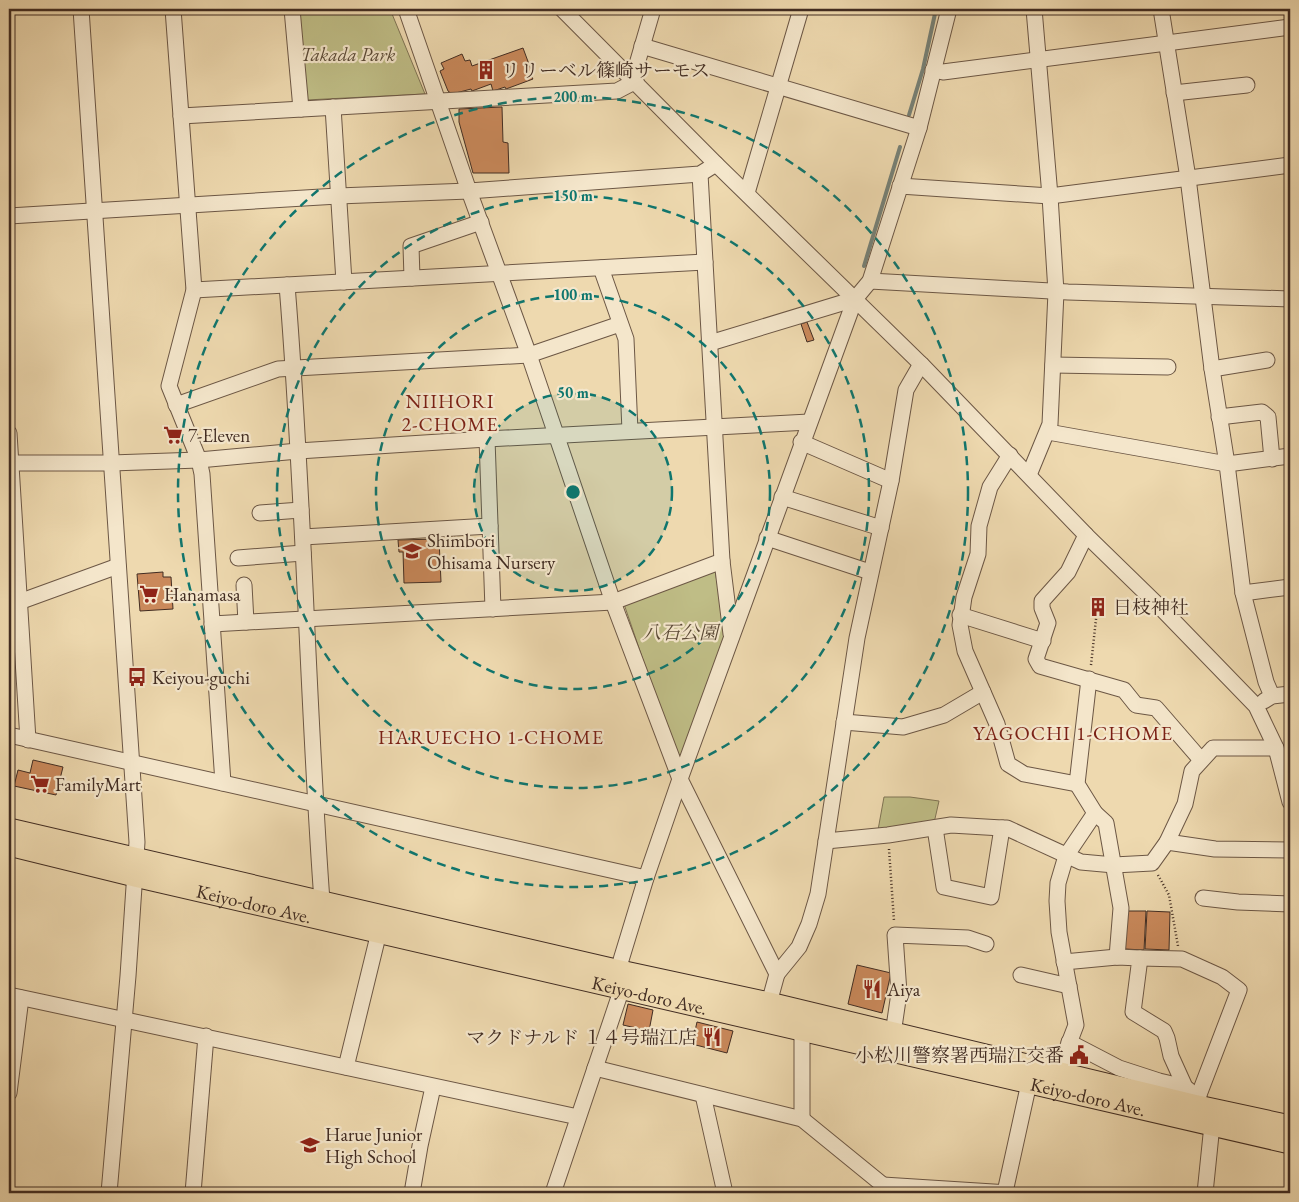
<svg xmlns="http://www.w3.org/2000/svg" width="1299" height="1202" font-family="'EB Garamond','Noto Serif JP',serif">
  <rect width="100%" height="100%" fill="#eed9af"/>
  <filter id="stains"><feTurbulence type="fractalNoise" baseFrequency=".004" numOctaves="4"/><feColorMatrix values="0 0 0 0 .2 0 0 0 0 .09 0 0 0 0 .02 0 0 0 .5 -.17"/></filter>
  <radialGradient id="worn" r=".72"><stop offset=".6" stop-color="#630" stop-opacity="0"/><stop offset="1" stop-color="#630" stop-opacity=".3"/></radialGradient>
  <g fill="#bfbd86" stroke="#807454">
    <path d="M297 9H390L425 94 306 100Z"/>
    <path d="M715 570 726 635 682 755 675 754 624 604Z"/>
    <path d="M884 797H910L939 801 934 823 878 830Z"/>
  </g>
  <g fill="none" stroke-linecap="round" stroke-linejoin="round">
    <g stroke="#768177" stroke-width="4">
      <path d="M909 115 923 69 936 9"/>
      <path d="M864 266 900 147"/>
    </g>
  </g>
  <g fill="#ca895b" stroke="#412c22">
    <path d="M523 48 533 75 531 76 533 79 506 89 505 87 493 91 491 84 472 91 471 89 452 94 448 91 440 71 444 69 441 63 462 54 465 61 470 60 472 66Z"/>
    <path d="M502 107 503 142 508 143 509 173H473L459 122V109Z"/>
    <path d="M807 322 814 340 807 342 801 324Z"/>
    <path d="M1286 366H1290V399Z"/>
    <path d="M439 539 441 582 404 583 403 552H399L398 540Z"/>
    <path d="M163 572V577H171L173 609 140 611 137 574Z"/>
    <path d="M1096 603 1103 605 1101 611 1094 609Z"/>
    <path d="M33 760 63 767 56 795 14 786 18 770 30 773Z"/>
    <path d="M1126 911H1146L1144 950 1125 949Z"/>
    <path d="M1147 911 1170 912 1169 950 1145 949Z"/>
    <path d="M857 965 891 973 882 1013 848 1004Z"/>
    <path d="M628 1004 653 1010 649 1031 623 1025Z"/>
    <path d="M697 1022 733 1031 727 1053 692 1044Z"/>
  </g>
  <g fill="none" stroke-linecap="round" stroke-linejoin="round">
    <g stroke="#6c5745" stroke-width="17">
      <g id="minor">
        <path d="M81 9 137 842 128 976 109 1193"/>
        <path d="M173 9 194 290 169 386 199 460 202 474 223 783"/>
        <path d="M292 9 301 109"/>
        <path d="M406 9 469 191 529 355 613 602 680 779 777 974 769 1003"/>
        <path d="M562 9 716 164 921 364 1086 535 1161 608 1256 706 1276 748 1290 802"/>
        <path d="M1161 9 1188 178 1212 369 1227 464 1243 593 1266 682 1272 696"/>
        <path d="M642 46 919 128"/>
        <path d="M933 70 943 72 1290 27"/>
        <path d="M631 77 637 64 653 9"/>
        <path d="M1174 93 1247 85"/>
        <path d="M333 107 344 282"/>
        <path d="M181 116 617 91 636 81"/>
        <path d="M700 174 722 561 731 634"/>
        <path d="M900 186 1050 196 1290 165"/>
        <path d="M747 193 801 9"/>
        <path d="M9 216 338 196 469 191 700 174 716 164"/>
        <path d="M601 268 626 339 630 431"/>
        <path d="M412 278 411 246 481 222"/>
        <path d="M870 281 1068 292 1290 299"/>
        <path d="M287 285C304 490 307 696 322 901"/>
        <path d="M194 290 705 262"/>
        <path d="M710 343 855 299"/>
        <path d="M1053 365 1168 367"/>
        <path d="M1212 369 1267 360"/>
        <path d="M176 405 278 369 529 355 620 324"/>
        <path d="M1219 417 1262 412 1268 417 1272 459"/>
        <path d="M1048 432 1227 464 1290 456"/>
        <path d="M9 433 28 740"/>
        <path d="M487 439 493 609"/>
        <path d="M801 442 891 481"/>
        <path d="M1010 455 990 487 979 526 978 554 964 597 960 625 965 651 997 724 1008 764 1024 774 1077 784"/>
        <path d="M9 463H111L199 460 298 451 487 439 809 422"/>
        <path d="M1029 475 1050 424 1056 292 1050 196 1034 9"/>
        <path d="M782 497 881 528"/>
        <path d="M260 513 301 510"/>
        <path d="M1086 535 1068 572 1042 601V608L1048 623 1036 659 1040 666 1124 690 1136 705 1156 708 1201 760"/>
        <path d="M303 537 490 526"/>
        <path d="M767 538 870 572"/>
        <path d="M238 558 303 553"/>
        <path d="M244 585 246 622"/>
        <path d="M1243 593 1290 587"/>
        <path d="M19 602 118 566"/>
        <path d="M960 615 1043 641"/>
        <path d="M212 624 613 602 722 561"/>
        <path d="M1264 701 1272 696 1290 694"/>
        <path d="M844 722 903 727 944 715 983 692"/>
        <path d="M9 735 646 878"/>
        <path d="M1095 813 1106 823 1121 908 1117 957"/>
        <path d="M935 828 944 887 991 897 1002 828"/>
        <path d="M826 841 888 835 951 825 1002 828H1007L1081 862 1114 865 1152 863 1167 842 1185 804 1192 771 1213 748H1276"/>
        <path d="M1167 842 1215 849 1290 850"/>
        <path d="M1203 898 1238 902 1290 904"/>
        <path d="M1140 958 1182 959 1222 977 1239 990 1200 1092 1196 1106"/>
        <path d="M1064 962 1117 957 1140 958 1133 1012 1164 1031 1167 1038 1171 1056 1185 1087 1191 1092 1193 1105"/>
        <path d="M777 974 799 947 809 924 818 894 857 638 891 481 906 390 921 364"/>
        <path d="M1021 975 1069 986"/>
        <path d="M9 995 578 1117"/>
        <path d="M893 1034 899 993 895 935 968 938 986 944"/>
        <path d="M1069 1042 1119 1068 1159 1081 1185 1087"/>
        <path d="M346 1067 379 932"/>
        <path d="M595 1068 802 1119 883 1185 882 1193"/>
        <path d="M1058 1072 1076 1025 1059 932 1057 901 1058 883 1066 856 1095 813 1077 784 1089 679"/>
        <path d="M9 1093 21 998"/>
        <path d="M703 1095 725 1193"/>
        <path d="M802 1119V1030"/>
        <path d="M883 1185 1009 1193"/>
        <path d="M1005 1192 1029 1083"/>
        <path d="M193 1193 206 1036"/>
        <path d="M412 1193 420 1146 433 1087"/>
        <path d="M553 1193 619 997 621 960 646 878 680 779 855 299 870 281 919 128 949 9"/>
        <path d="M1205 1193 1212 1125"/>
      </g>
    </g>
    <g stroke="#412c22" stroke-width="23">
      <g id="highway">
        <path d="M9 829 620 971 769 1003 1193 1105 1290 1126"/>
        <path id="s1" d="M9 845 135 876 1290 1143"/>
      </g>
    </g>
    <g stroke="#412c22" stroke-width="2.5" stroke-dasharray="1 2.5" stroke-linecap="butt">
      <path d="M1091 665 1097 610"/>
      <path d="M889 849 894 921"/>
      <path d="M1158 875 1169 895 1178 946"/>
    </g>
    <use href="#minor" stroke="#f4e6cb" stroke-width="15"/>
    <use href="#highway" stroke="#eed9af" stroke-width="21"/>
  </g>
  <circle cx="573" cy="492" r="99" fill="#0f766e" fill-opacity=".12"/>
  <g fill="none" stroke="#0f766e" stroke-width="2.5" stroke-dasharray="9 6">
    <circle cx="573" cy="492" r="99"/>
    <circle cx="573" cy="492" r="197"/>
    <circle cx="573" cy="492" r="296"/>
    <circle cx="573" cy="492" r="395"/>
  </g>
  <defs>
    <g id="building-bare" transform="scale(1.5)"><path d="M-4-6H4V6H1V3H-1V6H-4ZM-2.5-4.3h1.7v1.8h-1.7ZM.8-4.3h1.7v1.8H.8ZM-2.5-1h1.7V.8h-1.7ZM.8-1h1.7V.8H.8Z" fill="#8f2418" stroke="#f4e6cb" stroke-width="2.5" paint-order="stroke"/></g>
    <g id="supermarket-bare" transform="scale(1.5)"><path d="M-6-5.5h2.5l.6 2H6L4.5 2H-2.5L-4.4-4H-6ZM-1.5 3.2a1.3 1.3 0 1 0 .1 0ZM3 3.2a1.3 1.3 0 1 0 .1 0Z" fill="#8f2418" stroke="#f4e6cb" stroke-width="2.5" paint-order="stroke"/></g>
    <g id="school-bare" transform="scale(1.5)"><path d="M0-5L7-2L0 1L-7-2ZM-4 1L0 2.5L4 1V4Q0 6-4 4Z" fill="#8f2418" stroke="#f4e6cb" stroke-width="2.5" paint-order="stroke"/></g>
    <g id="bus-bare" transform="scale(1.5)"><path d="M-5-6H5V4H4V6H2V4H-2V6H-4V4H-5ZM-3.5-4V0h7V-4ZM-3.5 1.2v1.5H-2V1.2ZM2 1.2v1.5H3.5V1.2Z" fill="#8f2418" stroke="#f4e6cb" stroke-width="2.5" paint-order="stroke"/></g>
    <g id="restaurant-bare" transform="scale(1.5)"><path d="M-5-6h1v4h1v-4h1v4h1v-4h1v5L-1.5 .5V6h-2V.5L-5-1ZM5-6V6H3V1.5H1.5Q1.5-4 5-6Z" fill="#8f2418" stroke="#f4e6cb" stroke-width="2.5" paint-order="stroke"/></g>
    <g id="civic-bare" transform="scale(1.5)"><path d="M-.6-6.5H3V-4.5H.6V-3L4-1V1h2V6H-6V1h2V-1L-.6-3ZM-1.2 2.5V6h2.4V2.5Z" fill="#8f2418" stroke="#f4e6cb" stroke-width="2.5" paint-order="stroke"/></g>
  </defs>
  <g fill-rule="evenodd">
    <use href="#building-bare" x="486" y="70"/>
    <use href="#supermarket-bare" x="173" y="435"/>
    <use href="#school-bare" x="412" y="551"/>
    <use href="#supermarket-bare" x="149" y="594"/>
    <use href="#building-bare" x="1098" y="607"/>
    <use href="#bus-bare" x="137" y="677"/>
    <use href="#supermarket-bare" x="40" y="784"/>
    <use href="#restaurant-bare" x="872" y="989"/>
    <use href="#restaurant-bare" x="712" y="1037"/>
    <use href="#civic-bare" x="1079" y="1055"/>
    <use href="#school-bare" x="310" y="1145"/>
  </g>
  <g text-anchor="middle" stroke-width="4.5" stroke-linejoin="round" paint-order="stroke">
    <g font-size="19" font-style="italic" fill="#5a4936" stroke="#f4e6cb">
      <text x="348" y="61">Takada Park</text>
      <text x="680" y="639">八石公園</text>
    </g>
    <g font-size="19" fill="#412c22" stroke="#f4e6cb" text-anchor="start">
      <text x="501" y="77">リリーベル篠崎サーモス</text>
      <text x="188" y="442">7-Eleven</text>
      <text x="427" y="547">Shimbori<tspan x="427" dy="22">Ohisama Nursery</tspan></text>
      <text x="164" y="601">Hanamasa</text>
      <text x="1113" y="614">日枝神社</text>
      <text x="152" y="684">Keiyou-guchi</text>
      <text x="55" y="791">FamilyMart</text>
      <text x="887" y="996">Aiya</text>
      <text x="697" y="1044" text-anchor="end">マクドナルド １４号瑞江店</text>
      <text x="1064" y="1062" text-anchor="end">小松川警察署西瑞江交番</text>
      <text x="325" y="1141">Harue Junior<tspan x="325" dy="22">High School</tspan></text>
    </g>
    <g font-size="19" fill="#412c22" stroke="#f4e6cb">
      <text dy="7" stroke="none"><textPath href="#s1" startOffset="252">Keiyo-doro Ave.</textPath></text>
      <text dy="7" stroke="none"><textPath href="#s1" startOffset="658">Keiyo-doro Ave.</textPath></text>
      <text dy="7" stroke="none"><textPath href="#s1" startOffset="1108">Keiyo-doro Ave.</textPath></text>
    </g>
    <g font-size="20" letter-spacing="1" fill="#7a1f14" stroke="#f4e6cb">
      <text x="450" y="408">NIIHORI<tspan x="450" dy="23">2-CHOME</tspan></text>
      <text x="1073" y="740">YAGOCHI 1-CHOME</text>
      <text x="491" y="744">HARUECHO 1-CHOME</text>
    </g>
  </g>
  <circle cx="573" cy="492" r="8" fill="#0f766e" stroke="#f4e6cb" stroke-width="2.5"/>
  <g font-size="15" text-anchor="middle" font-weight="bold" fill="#0f766e" stroke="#f4e6cb" stroke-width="4.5" stroke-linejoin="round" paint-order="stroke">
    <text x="573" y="102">200 m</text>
    <text x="573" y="201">150 m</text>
    <text x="573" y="300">100 m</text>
    <text x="573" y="398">50 m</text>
  </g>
  <rect width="1299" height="1202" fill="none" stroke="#eed9af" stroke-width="30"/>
  <rect x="10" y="10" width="1279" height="1182" fill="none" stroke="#412c22" stroke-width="2.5"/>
  <rect x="15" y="15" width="1269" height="1172" fill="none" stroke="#412c22"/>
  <rect width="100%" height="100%" filter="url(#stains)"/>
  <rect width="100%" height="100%" fill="url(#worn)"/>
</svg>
